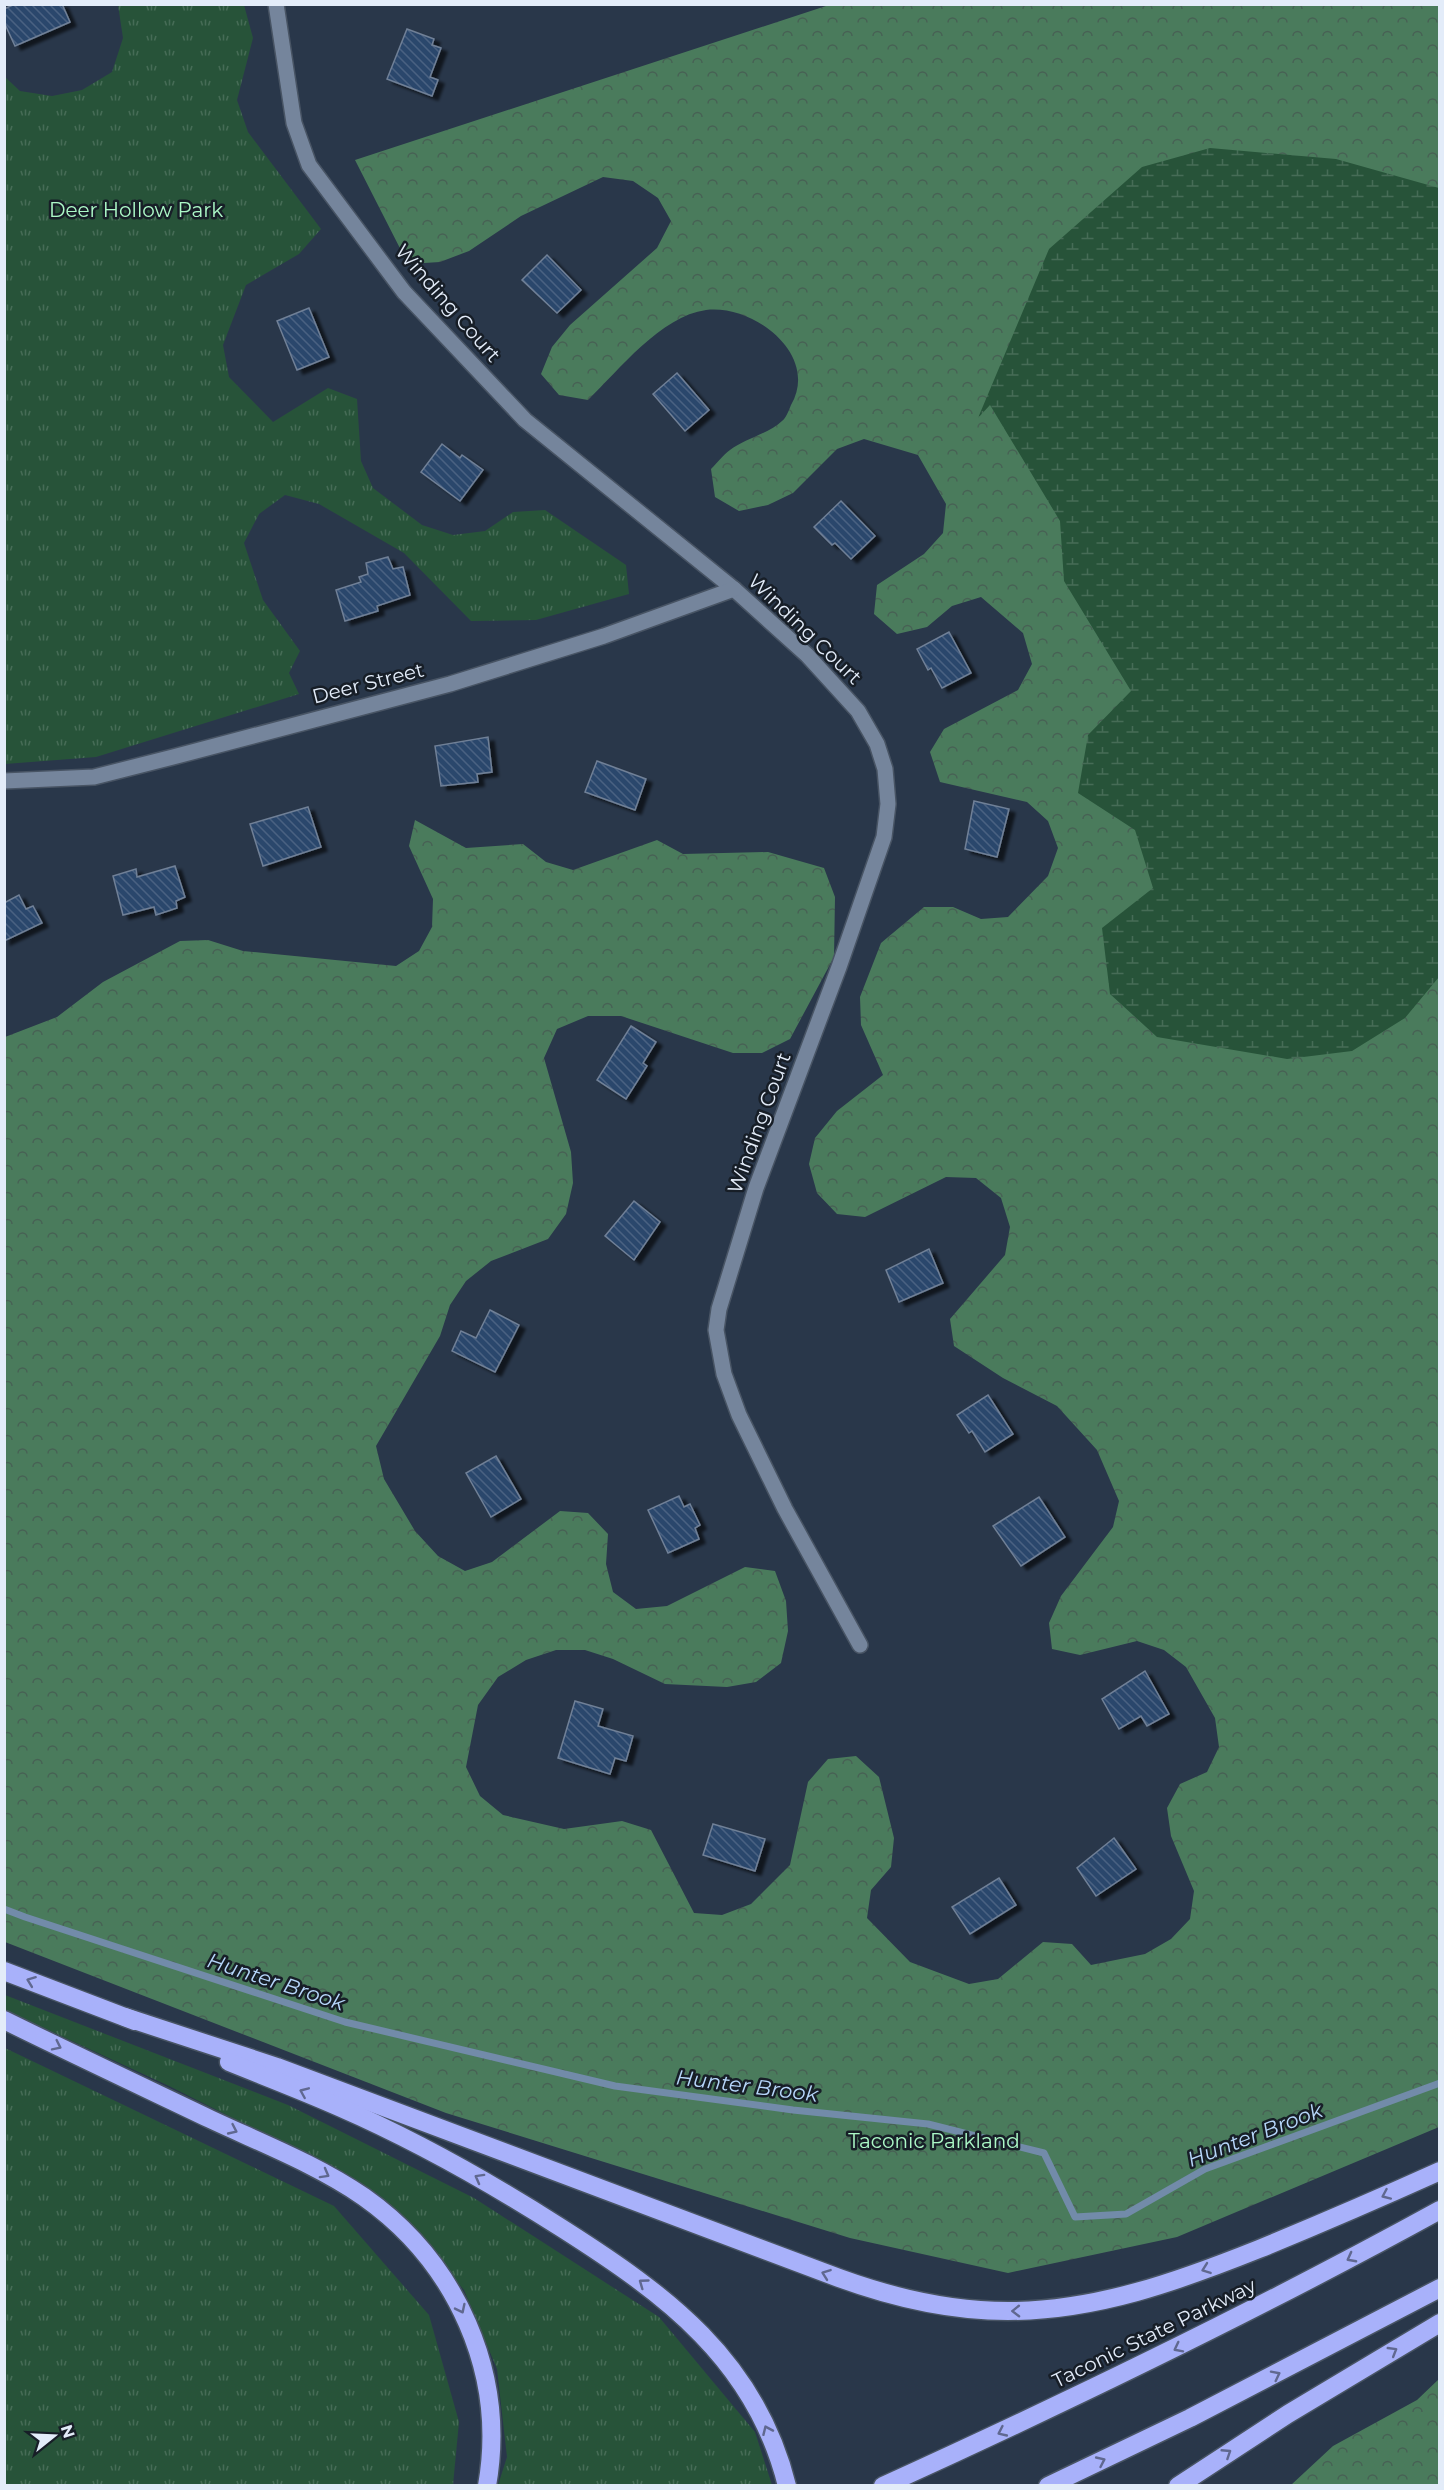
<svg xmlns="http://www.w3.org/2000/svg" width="1444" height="2490" font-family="Montserrat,sans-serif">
  <defs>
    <pattern id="grass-tufts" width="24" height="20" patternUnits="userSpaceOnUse" patternTransform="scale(1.5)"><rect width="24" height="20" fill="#275339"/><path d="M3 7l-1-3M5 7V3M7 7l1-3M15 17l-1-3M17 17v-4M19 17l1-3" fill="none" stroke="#466c56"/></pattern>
    <pattern id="forest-crowns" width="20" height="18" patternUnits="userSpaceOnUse" patternTransform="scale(1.5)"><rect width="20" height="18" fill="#4a7b5c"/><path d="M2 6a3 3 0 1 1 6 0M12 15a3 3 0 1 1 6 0" fill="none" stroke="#476154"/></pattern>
    <pattern id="wetland-marsh" width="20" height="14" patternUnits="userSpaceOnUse" patternTransform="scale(1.5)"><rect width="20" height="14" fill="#275339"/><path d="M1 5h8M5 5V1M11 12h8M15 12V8" fill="none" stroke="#466c56"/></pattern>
    <pattern id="building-back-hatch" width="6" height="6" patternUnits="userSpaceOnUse" patternTransform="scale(1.5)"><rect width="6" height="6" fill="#2b476c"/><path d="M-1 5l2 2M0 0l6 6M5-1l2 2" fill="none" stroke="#4a6282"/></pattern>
    <filter id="shadow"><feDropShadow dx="6" dy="4" stdDeviation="1.5" flood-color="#0009"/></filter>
  </defs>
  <rect width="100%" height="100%" fill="#29374a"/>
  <g fill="url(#grass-tufts)">
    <path d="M118 5H244L253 38 237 100 248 132 321 229 299 254 246 285 223 345 229 377 273 422 328 388 357 399 361 461 373 488 422 525 453 535 485 531 513 512 545 510 626 565 629 594 536 620 471 621 404 553 319 504 285 495 259 514 244 543 263 600 300 651 289 673 299 694 96 757 5 764V77L20 91 52 96 82 90 112 72 123 38Z"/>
    <path d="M5 1995 288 2105 474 2198 659 2317 755 2432 772 2485H498L507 2457 497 2369 464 2290 389 2204 326 2165 169 2086 5 2010Z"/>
    <path d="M5 2048 334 2206 429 2315 459 2422 453 2485H5Z"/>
  </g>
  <g fill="url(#forest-crowns)">
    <path d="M829 5H1439V2127L1177 2237 1008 2273 850 2238 446 2113 5 1942V1037L57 1017 103 982 180 941 208 940 243 951 396 966 419 951 432 927 433 899 409 846 415 820 466 848 523 844 546 862 573 870 657 840 683 854 768 852 824 868 835 897 834 957 790 1039 762 1053H733L621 1016H588L557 1029 544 1058 571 1152 573 1183 566 1214 548 1239 491 1261 466 1281 450 1305 440 1336 376 1446 384 1479 415 1531 438 1556 465 1571 492 1562 560 1511 588 1513 608 1534 606 1564 613 1592 636 1609 667 1606 745 1567 775 1571 786 1601 788 1631 781 1663 756 1682 727 1687 665 1684 613 1659 585 1650H556L526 1660 498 1677 478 1705 466 1767 480 1796 503 1815 564 1829 622 1821 651 1830 694 1913 722 1915 751 1904 790 1865 808 1782 828 1759 856 1756 879 1777 894 1838 891 1867 871 1890 867 1918 910 1962 969 1984 998 1979 1043 1942 1072 1944 1091 1965 1145 1954 1171 1939 1190 1919 1194 1891 1171 1836 1167 1808 1180 1784 1207 1772 1219 1747 1215 1718 1186 1667 1164 1650 1137 1641 1080 1655 1052 1649 1049 1623 1061 1596 1113 1527 1119 1501 1097 1450 1057 1406 1003 1378 954 1346 950 1319 1005 1255 1010 1227 1001 1198 976 1178 946 1177 865 1217 837 1214 817 1193 809 1164 815 1138 837 1111 883 1075 861 1025 860 997 881 943 924 907H953L981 919 1008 917 1048 876 1058 848 1048 821 1027 802 940 782 930 752 944 729 1018 690 1032 664 1023 633 981 597 952 606 927 627 897 634 874 614 877 585 924 554 943 533 946 504 918 455 864 439 837 449 793 493 768 505 739 511 715 497 711 469C717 463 723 455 730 450 744 439 770 433 782 421 786 418 789 410 791 405 820 355 754 304 706 310 661 316 619 370 588 400L559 395 541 374 552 347 570 325 657 248 671 221 658 198 633 181 603 177 521 216 469 251 440 262 408 264 355 160Z"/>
    <path d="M1439 2379V2485H1291L1333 2446 1417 2400Z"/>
  </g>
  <path fill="url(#wetland-marsh)" d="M1210 148 1336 159 1439 188V977L1405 1018 1352 1051 1287 1059 1157 1037 1110 994 1102 928 1153 888 1135 830 1078 793 1088 735 1131 691 1064 581 1060 521 990 405 978 418 1049 249 1142 167Z"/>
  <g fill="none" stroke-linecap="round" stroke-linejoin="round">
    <path stroke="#728ba9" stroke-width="7" d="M4 1909 25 1917 345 2022 615 2086 793 2110 928 2124 1044 2153 1075 2217 1126 2214 1205 2169 1440 2083"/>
  </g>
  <g fill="url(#building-back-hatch)" stroke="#708097" stroke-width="1.5" filter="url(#shadow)">
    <path d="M15 4H62L70 22 15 46 4 22V9Z"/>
    <path d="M407 29 434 39 432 45 441 48 430 77 438 80 432 96 387 79Z"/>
    <path d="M547 255 581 290 557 313 522 280Z"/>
    <path d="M309 308 329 357 297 370 277 321Z"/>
    <path d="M677 373 709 410 685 431 653 394Z"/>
    <path d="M442 444 460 458 462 455 483 470 460 501 421 472Z"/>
    <path d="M841 501 875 536 851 559 835 543 832 545 814 527Z"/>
    <path d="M388 557 393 569 403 567 410 595 377 606 378 611 345 621 336 590 361 582 359 577 368 574 366 563Z"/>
    <path d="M949 632 971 673 942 688 931 668 928 670 917 649Z"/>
    <path d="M488 737 492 772 477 774 478 782 441 786 435 746Z"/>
    <path d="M597 761 646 779 635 810 585 792Z"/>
    <path d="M974 801 1009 809 997 857 965 849Z"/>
    <path d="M308 807 321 847 263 866 250 824Z"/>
    <path d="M175 866 185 897 176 901 177 908 156 915 154 907 123 915 113 876 136 869 137 877Z"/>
    <path d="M19 895 26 909 33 906 42 923 4 941V903Z"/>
    <path d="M631 1026 656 1042 643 1063 647 1066 626 1099 597 1080Z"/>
    <path d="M634 1201 660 1222 634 1260 605 1236Z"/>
    <path d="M929 1249 943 1283 899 1302 886 1270Z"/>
    <path d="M490 1310 519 1325 495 1372 452 1351 461 1331 476 1338Z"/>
    <path d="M988 1395 1013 1434 985 1452 972 1431 969 1433 957 1415Z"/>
    <path d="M496 1456 521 1499 491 1517 466 1473Z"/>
    <path d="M679 1496 684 1507 690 1504 700 1525 695 1528 699 1539 668 1553 648 1510Z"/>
    <path d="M1039 1497 1065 1537 1021 1566 993 1526Z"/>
    <path d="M1145 1671 1169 1714 1147 1726 1141 1716 1119 1729 1102 1699Z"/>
    <path d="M575 1701 603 1709 598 1726 633 1736 626 1761 615 1758 610 1774 558 1758Z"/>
    <path d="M713 1824 765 1839 755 1871 703 1855Z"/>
    <path d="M1114 1838 1136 1869 1096 1896 1077 1868Z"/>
    <path d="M999 1878 1016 1905 970 1934 952 1907Z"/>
  </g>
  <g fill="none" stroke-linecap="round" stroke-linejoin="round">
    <g stroke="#485464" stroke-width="18">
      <g id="street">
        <path d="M276 4 294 123 309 165 404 292 525 420 734 589 807 655 858 711 877 744 885 769 888 804 884 837 839 967 756 1188 719 1309 716 1330 724 1374 739 1415 785 1509 860 1645"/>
        <path d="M4 781 94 777 173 757 450 684 604 636 734 589"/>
      </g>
    </g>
    <g stroke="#485464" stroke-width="21">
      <g id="highway">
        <path d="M4 1971 135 2021"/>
        <path d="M125 2017 277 2067 839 2278C894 2298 950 2311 1008 2311 1096 2311 1179 2281 1259 2249 1320 2224 1380 2198 1440 2171"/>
        <path d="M4 2020C73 2054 141 2086 210 2119 261 2143 316 2164 364 2197 456 2262 507 2373 487 2486"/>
        <path d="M229 2062C266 2077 303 2091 339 2107 417 2141 491 2183 563 2229 665 2294 756 2360 787 2486"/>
        <path d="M883 2486C1072 2400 1258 2310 1440 2210"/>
        <path d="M1048 2486 1190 2418 1440 2288"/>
        <path d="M1178 2486 1288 2414 1440 2323"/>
      </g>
    </g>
    <use href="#street" stroke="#75859c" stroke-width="15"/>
    <use href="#highway" stroke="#a8b1fa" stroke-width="18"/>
  </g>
  <defs><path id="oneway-chevron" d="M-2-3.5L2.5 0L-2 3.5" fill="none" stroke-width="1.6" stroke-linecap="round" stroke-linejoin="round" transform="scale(1.5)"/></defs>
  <g stroke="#606890">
    <use href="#oneway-chevron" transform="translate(31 1981) rotate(-159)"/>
    <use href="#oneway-chevron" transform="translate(57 2046) rotate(26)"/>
    <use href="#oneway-chevron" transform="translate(304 2092) rotate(-157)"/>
    <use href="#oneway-chevron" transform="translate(233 2130) rotate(25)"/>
    <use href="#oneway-chevron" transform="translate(325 2174) rotate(29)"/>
    <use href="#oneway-chevron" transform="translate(479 2178) rotate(-151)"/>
    <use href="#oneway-chevron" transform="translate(1386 2195) rotate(156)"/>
    <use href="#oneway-chevron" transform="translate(1351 2258) rotate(152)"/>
    <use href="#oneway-chevron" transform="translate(1206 2269) rotate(160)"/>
    <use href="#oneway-chevron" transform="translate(826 2274) rotate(-160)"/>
    <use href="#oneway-chevron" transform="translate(643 2283) rotate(-144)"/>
    <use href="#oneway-chevron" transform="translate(461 2309) rotate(64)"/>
    <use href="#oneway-chevron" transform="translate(1016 2311) rotate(179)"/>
    <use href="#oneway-chevron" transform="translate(1178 2348) rotate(153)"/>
    <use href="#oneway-chevron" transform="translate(1393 2351) rotate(-31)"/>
    <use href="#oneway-chevron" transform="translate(1276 2375) rotate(-27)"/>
    <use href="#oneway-chevron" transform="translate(767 2430) rotate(-114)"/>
    <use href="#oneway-chevron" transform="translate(1002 2432) rotate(155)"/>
    <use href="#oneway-chevron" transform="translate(1227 2453) rotate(-33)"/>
    <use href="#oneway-chevron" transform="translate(1101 2461) rotate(-25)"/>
  </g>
  <g text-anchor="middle" stroke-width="5" stroke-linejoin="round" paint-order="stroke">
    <g font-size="20" fill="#acf9c7" stroke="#171e27">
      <text x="136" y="217">Deer Hollow Park</text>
      <text x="934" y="2148">Taconic Parkland</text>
    </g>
    <g font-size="20" fill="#e3ecf9" stroke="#171e27">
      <text transform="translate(448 303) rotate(49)" y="7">Winding Court</text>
      <text transform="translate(805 629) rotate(44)" y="7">Winding Court</text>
      <text transform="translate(368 683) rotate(-14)" y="7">Deer Street</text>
      <text transform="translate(759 1123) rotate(-70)" y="7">Winding Court</text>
      <text transform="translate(1154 2333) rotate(-26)" y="7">Taconic State Parkway</text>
    </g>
    <g font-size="21" font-style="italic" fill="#b6d6fa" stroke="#171e27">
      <text transform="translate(276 1982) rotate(18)" y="7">Hunter Brook</text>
      <text transform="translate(747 2086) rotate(7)" y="7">Hunter Brook</text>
      <text transform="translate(1255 2135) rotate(-21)" y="7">Hunter Brook</text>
    </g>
  </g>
  <rect width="1444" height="2490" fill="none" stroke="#e3ecf9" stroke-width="12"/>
  <g transform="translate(54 2436) rotate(72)" stroke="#171e27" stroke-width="4.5" paint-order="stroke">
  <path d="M0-4.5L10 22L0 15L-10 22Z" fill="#e3ecf9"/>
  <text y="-9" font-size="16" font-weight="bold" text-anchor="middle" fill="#e3ecf9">N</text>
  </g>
</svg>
